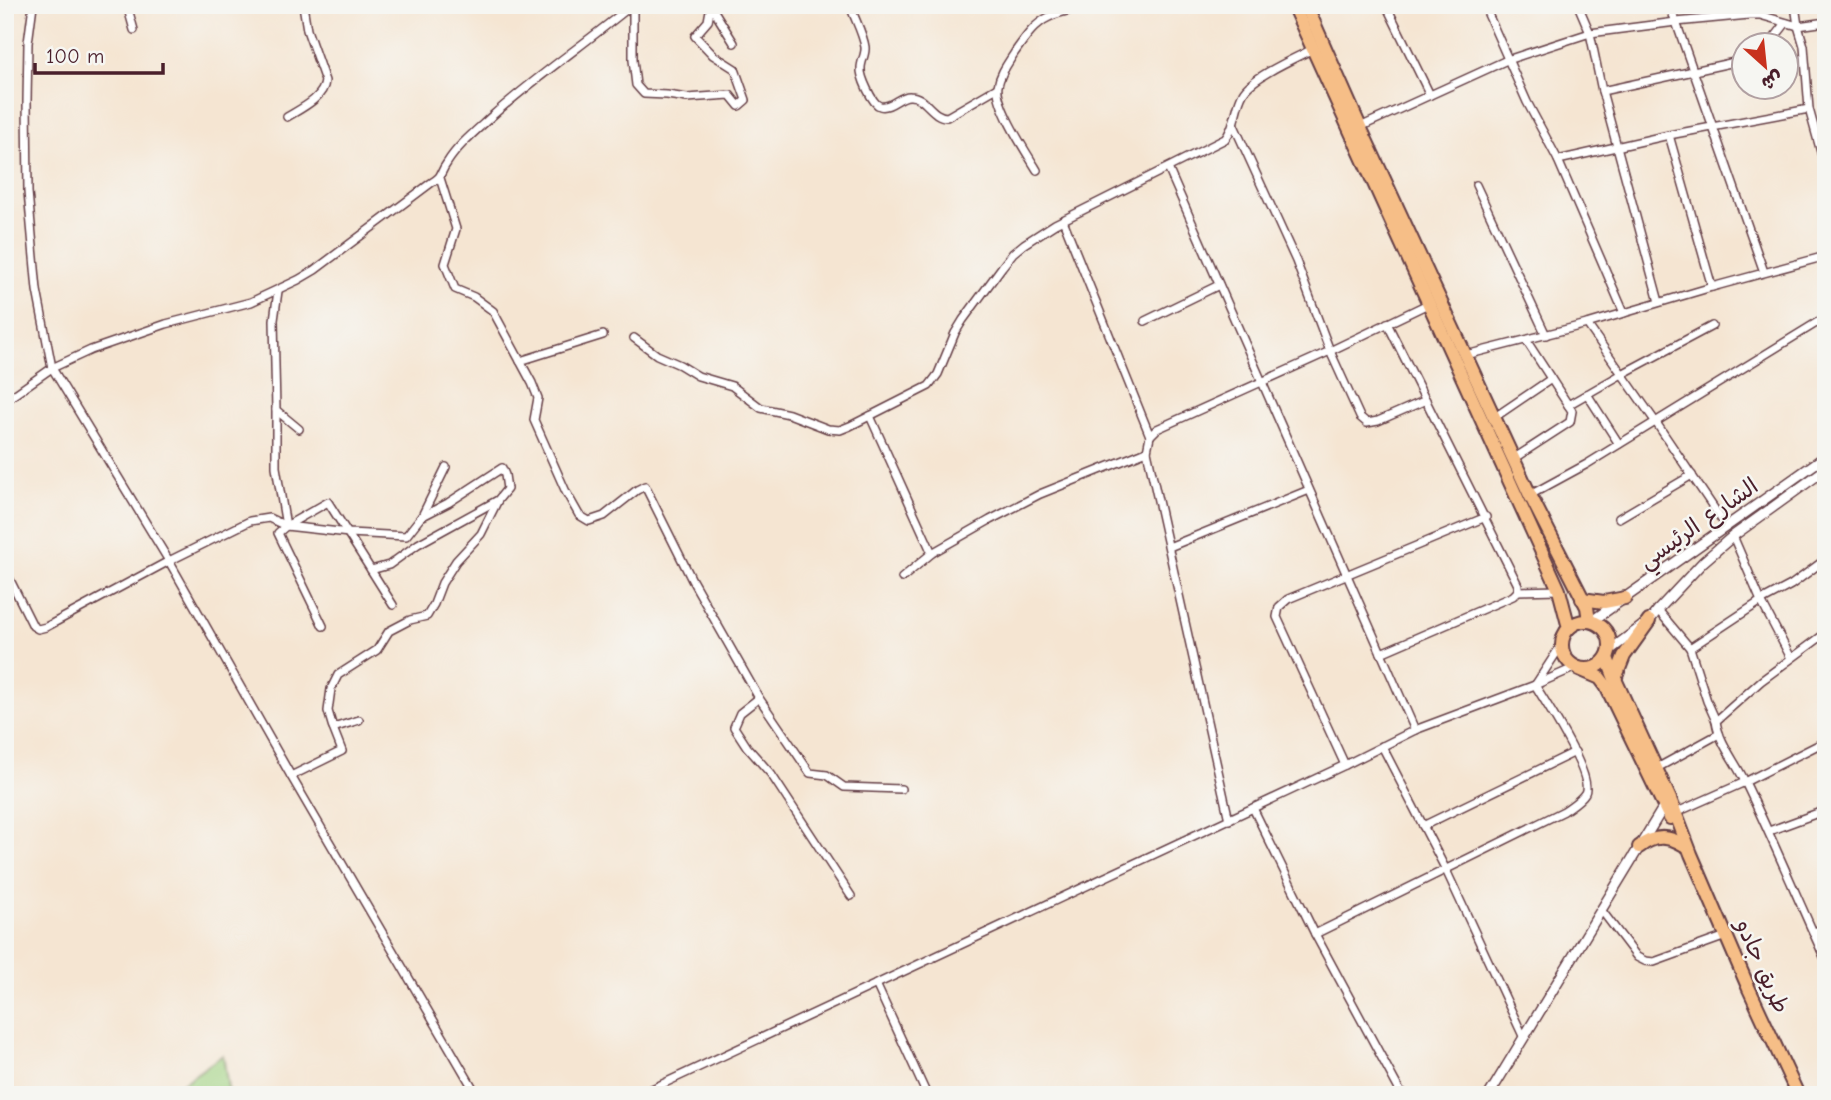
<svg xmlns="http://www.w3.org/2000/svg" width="1831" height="1100" font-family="'Comic Neue','Playpen Sans Arabic',sans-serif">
  <rect width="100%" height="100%" fill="#f6f6f2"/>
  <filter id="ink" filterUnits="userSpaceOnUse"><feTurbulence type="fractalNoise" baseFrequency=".0143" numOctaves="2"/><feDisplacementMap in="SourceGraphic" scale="14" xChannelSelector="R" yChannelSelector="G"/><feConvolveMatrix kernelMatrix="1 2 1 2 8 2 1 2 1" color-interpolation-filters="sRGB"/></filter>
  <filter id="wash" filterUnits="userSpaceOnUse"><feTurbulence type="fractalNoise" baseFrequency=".00686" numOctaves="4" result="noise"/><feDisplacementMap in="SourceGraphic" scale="28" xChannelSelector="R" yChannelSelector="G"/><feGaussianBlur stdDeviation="1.57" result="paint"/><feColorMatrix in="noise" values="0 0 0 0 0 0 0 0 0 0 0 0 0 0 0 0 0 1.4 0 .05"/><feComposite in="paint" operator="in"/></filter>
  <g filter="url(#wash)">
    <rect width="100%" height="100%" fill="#f5e5d2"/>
    <path fill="#a0d281" stroke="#757856" stroke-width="2" d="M223 1055 229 1095H166Z"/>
  </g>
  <g filter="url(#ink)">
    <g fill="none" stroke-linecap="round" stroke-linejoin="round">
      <g stroke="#643d44" stroke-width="10">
        <g id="minor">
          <path d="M33 5 28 43 27 101 28 192 37 290 52 368 169 561 291 776 477 1095"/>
          <path d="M127 5 134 30"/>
          <path d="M633 5V60L636 85 644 94 667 95 687 98 730 95 739 106 746 100 735 69 713 55 695 36 708 21 711 5"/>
          <path d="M850 5C854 18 863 33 865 47 866 54 861 61 861 68 860 76 872 104 880 106 891 109 900 95 910 96 926 96 931 117 947 117L997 88"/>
          <path d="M1386 5 1430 95"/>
          <path d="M1484 5 1527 102 1558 160 1624 313"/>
          <path d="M1578 5 1590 33 1602 91 1659 302"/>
          <path d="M1669 5 1676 22 1764 272"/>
          <path d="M1795 5 1798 26 1804 46 1809 109 1826 170"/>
          <path d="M711 6 734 43"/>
          <path d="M1768 46 1786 23"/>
          <path d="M1602 91 1744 60"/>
          <path d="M287 117C300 109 324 98 325 81L307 30 303 5"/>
          <path d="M1233 123 1296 261 1330 351 1360 417 1367 423 1378 421 1426 400"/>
          <path d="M1360 127 1507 60 1590 33 1676 22 1749 15H1760L1798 26 1826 22"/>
          <path d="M1669 135 1712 287"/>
          <path d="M1558 160 1669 135 1809 109"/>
          <path d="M1168 168 1415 730"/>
          <path d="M1037 170C1026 152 995 105 998 86 1000 73 1009 62 1015 52 1025 38 1034 24 1049 17 1061 11 1074 10 1086 5"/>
          <path d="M440 178 456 229 445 264 455 289 474 297 493 311 532 383 538 398 534 420 566 492 579 515 589 521 604 516 637 490 645 486 692 580 759 698 810 773 827 775 844 787 901 789"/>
          <path d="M1476 185 1546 335"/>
          <path d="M1063 220 1150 436 1147 451 1229 820"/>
          <path d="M278 291 274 320 276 410 299 429"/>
          <path d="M1145 321 1219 285"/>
          <path d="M1387 323 1518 585V591"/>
          <path d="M1587 324 1655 421 1726 526"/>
          <path d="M634 338 657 355 680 365 698 376 732 386 761 408 789 414 828 429 840 430 850 426 929 386 938 374 955 333 963 320 1002 267 1013 253 1024 244 1055 224 1225 139C1236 126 1235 107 1243 93 1252 77 1295 58 1313 49"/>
          <path d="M1466 355 1587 324 1712 287 1826 256"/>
          <path d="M520 361 603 335"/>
          <path d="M1587 394 1619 444"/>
          <path d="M5 401 52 368 91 350 166 324 251 302 298 280 315 270 431 183C444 175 439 174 447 163 458 145 477 130 492 116 537 76 586 43 632 5"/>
          <path d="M1568 405 1622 374 1712 326"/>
          <path d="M276 410V467L286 526 349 533 406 536 421 517 448 503 502 468 505 475 507 489 498 500 418 544 389 565 371 570 393 605"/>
          <path d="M870 416 932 553"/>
          <path d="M1495 417 1551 379"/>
          <path d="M1150 436 1157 429 1330 351 1430 303"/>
          <path d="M1513 459 1570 422 1572 411 1526 340"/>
          <path d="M1530 495 1587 464 1826 317"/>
          <path d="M422 516 446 467"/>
          <path d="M1619 518 1692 475"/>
          <path d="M1733 536 1761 601 1791 658"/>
          <path d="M1169 547 1309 490"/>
          <path d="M5 570 33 626 38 629 46 627 169 561 250 521 269 518 286 526"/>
          <path d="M902 578 932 553 990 520 1040 494 1147 451"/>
          <path d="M1658 610 1690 648"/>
          <path d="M323 626 278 533 286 526 328 502 371 570"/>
          <path d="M1826 633 1761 681 1716 721C1719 744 1737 763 1746 784 1774 842 1799 902 1826 961"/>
          <path d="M1381 653 1513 596 1518 591 1559 590"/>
          <path d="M1536 684 1562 644"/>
          <path d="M759 698 740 713 734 727 747 747 771 774 851 896"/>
          <path d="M1716 721 1707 701 1690 648 1761 601 1791 585 1826 559"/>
          <path d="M333 728 328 711 331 689 338 675 377 650 389 631 410 620 427 616 434 604 442 583 456 561 481 534 497 502"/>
          <path d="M1382 746 1446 870 1523 1036"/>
          <path d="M1345 765 1277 617 1279 607 1288 599 1486 517"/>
          <path d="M1657 768 1719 734"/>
          <path d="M291 776 342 751 333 728 359 720"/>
          <path d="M1253 808 1315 934 1402 1095"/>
          <path d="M1675 813 1745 782 1826 741"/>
          <path d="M1423 826 1575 752"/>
          <path d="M1769 831 1826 810"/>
          <path d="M1602 911 1637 957 1645 961 1654 962 1726 936"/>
          <path d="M1813 933 1826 926"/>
          <path d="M1315 934 1564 811C1571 806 1581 800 1585 793 1594 776 1546 703 1535 685"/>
          <path d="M876 984 927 1095"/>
          <path d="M639 1095 1345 765 1415 730 1535 685 1576 667"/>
        </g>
      </g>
      <g stroke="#643d44" stroke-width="12">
        <g id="tertiary">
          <path d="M1592 621 1826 456"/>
          <path d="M1610 650 1649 621 1658 610 1703 562 1733 536 1826 469"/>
          <path d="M1489 1095 1666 803"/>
        </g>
      </g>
      <g stroke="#643d44" stroke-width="16">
        <g id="trunk">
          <path d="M1293 5 1559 590 1569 628"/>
          <path d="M1306 5 1360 127 1530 495 1587 607 1589 621"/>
          <path d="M1582 599 1604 602 1625 598"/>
          <circle cx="1586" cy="645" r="24"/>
          <path d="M1607 658 1615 679 1670 799 1691 854 1749 989 1798 1095"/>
          <path d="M1579 669 1600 678 1606 686 1670 818"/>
          <path d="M1615 679 1624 656 1649 621"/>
          <path d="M1639 847C1654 835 1668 835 1684 845"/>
        </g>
      </g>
      <use href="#minor" stroke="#fff" stroke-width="7"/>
      <use href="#tertiary" stroke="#fff" stroke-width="9"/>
      <use href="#trunk" stroke="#f6be87" stroke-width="12"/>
    </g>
  </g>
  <g text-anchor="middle" stroke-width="5" stroke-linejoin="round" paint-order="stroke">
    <g font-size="23" fill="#4a1f2b" stroke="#f6f6f2">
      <text transform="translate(1698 523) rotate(-35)" y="8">الشارع الرئيسي</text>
      <text transform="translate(1763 966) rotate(66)" y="8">طريق جادو</text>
    </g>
  </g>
  <rect width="1831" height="1100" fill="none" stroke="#f6f6f2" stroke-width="28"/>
  <g transform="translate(1765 66) rotate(153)"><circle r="33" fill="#f6f6f2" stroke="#b1a0a2" stroke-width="2"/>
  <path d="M0-5L12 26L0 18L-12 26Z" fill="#c8321e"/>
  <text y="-10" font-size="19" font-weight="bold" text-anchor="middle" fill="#4a1f2b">ش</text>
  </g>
  <path d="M35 63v10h128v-10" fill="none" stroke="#4a1f2b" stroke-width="3.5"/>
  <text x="46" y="63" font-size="21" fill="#4a1f2b" stroke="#f6f6f2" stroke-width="5" paint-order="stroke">100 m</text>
</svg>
